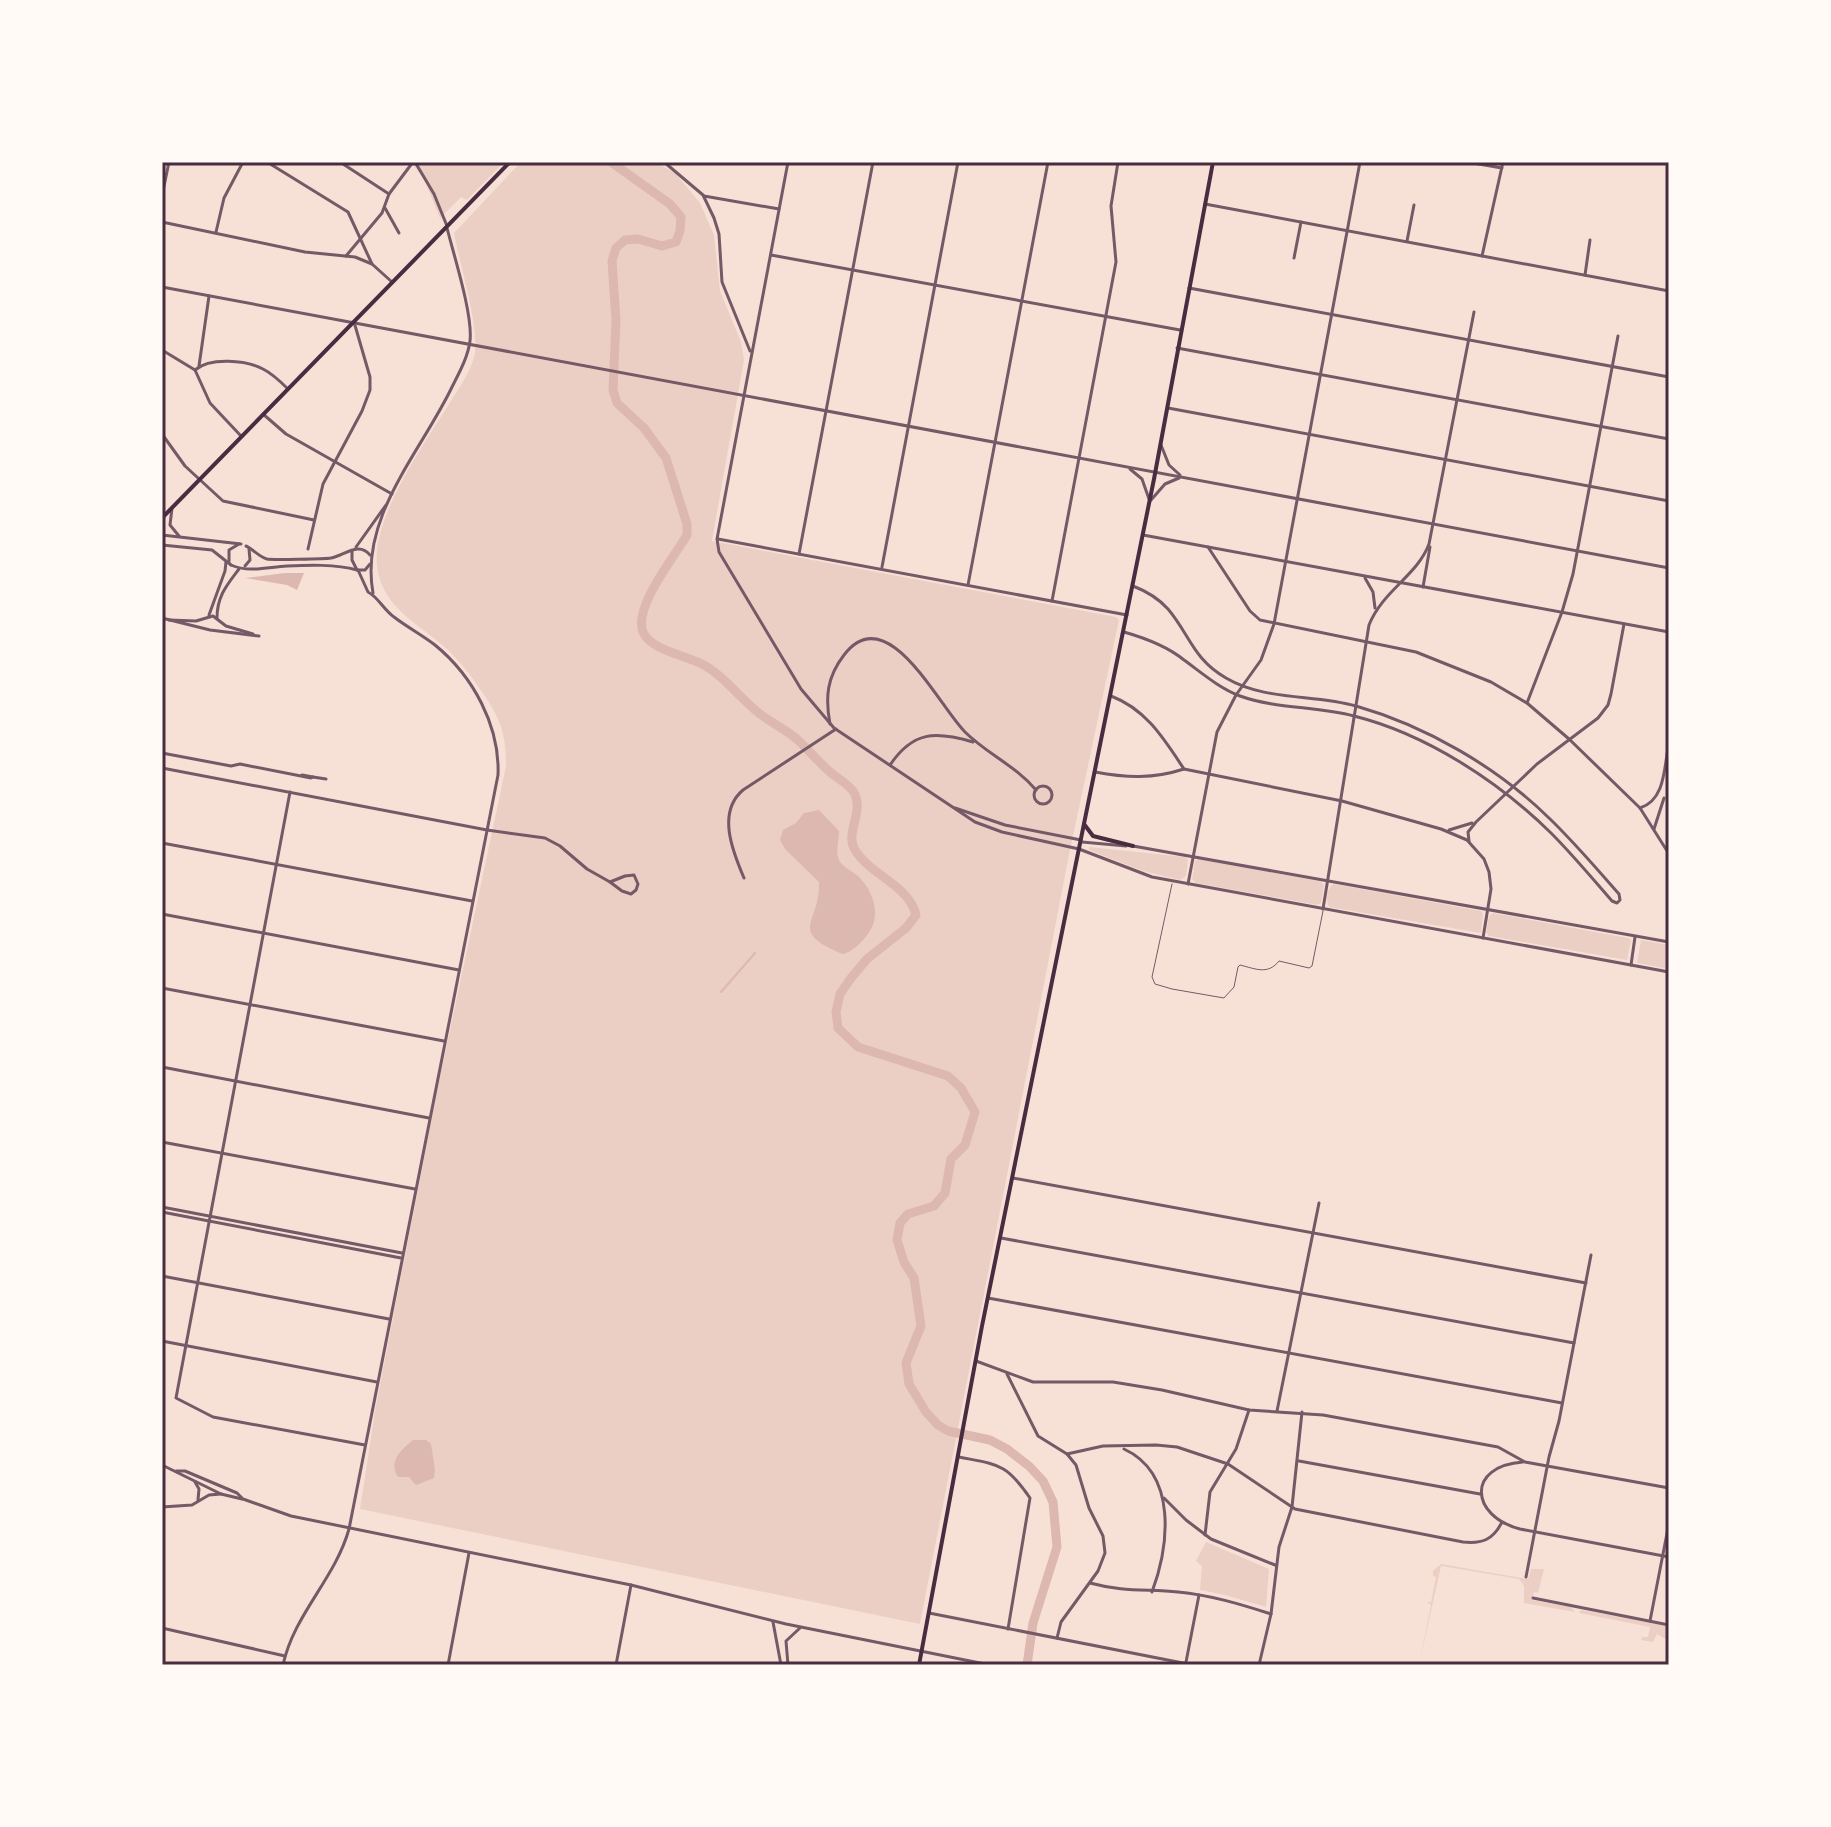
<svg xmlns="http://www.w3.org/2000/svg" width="1831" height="1827" font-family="Barlow,sans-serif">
  <rect width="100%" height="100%" fill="#f7e1d7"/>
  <g fill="#ebcfc5">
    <path d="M411 162H504L467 200 461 197 440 218 424 179Z"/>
    <path d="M521 162H656L676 174 700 203 714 235 720 291 741 342 744 360 712 541 1116 617 1119 620 1069 855 920 1624 360 1509 375 1411 436 1096 506 766C506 752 505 738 500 724 493 704 464 665 448 650 420 624 381 608 377 565 372 517 425 442 451 401 459 388 473 368 475 352 478 321 460 266 454 233Z"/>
    <path d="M1089 847 1185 857 1188 860 1186 876 1180 880 1143 871 1089 850Z"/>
    <path d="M1198 859 1320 881 1324 885 1321 903 1317 905 1196 883 1192 879 1195 861Z"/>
    <path d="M1334 884 1481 911 1483 914 1481 933 1329 907C1325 901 1327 887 1334 884Z"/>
    <path d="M1493 913 1628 938 1631 940 1627 960 1489 936 1486 932 1489 916Z"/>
    <path d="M1641 940 1669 945V969L1637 963Z"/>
    <path d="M1206 1542 1269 1569 1266 1607 1225 1595 1200 1590 1202 1566 1196 1561Z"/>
    <path d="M1441 1564 1528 1579 1531 1569H1544L1538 1593 1534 1592 1532 1600 1571 1607 1575 1612 1524 1603V1586L1519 1579 1441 1566 1419 1665 1431 1605 1427 1602H1431L1436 1577 1433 1576V1571Z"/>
    <path d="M1581 1610 1669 1626V1641L1657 1634 1653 1642 1641 1640 1642 1637H1648L1650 1627 1579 1613Z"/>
  </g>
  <g fill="#dcb8b0">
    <path d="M285 573H304L297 590 287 585 245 578Z"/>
    <path d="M819 810 839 831C839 839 836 850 838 857 840 867 854 871 860 878 874 893 882 918 867 935 861 943 853 951 843 954 786 931 821 923 819 882L785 849 780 840 783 830 796 823 804 813Z"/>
    <path d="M413 1440H426L431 1444 435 1470 434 1478 416 1485 409 1477H398C388 1461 401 1450 413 1440Z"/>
  </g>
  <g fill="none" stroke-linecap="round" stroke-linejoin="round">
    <path stroke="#dcb8b0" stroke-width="2" d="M721 992 755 953"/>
    <path stroke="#dcb8b0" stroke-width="9" d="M611 162 670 204 681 217 680 231 676 242 662 246 638 239 625 240 616 248 612 261 616 320 613 390 617 403 644 428 666 458 687 524V535C675 556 633 607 643 632 651 650 684 655 700 663 724 675 739 698 760 714 773 724 789 731 800 742 810 752 819 762 830 772 837 778 848 784 853 791 866 811 844 832 855 850 870 875 909 885 916 915L906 928 867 959 851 978 840 994 836 1012 838 1028 858 1047 948 1076 961 1088 975 1112 965 1145 951 1159 945 1193 934 1206 908 1214 900 1223 897 1240 904 1262 914 1278 921 1326 906 1363 909 1384 926 1412 938 1425 948 1431 990 1440 1007 1449 1029 1466 1043 1481 1053 1502 1057 1547 1033 1623 1027 1665"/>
    <path stroke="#755966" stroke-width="1" d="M1172 884 1152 977 1155 984 1172 989 1224 998 1234 987 1238 967 1240 965C1256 969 1268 975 1279 961L1309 968 1312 966 1323 911"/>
    <g stroke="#755966" stroke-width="3">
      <path d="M267 162 348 212 372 264 392 282"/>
      <path d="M340 162 389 194"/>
      <path d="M415 162 434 194 447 226"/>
      <path d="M664 162 703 195 714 218 719 234 722 282 750 351"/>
      <path d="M788 162 717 539 719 552 801 689 834 728 975 822 1002 832 1079 849"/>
      <path d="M1467 162 1502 168"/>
      <path d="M162 196 169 162"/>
      <path d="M704 196 779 209"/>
      <path d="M1205 204 1669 291"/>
      <path d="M385 208 399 233"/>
      <path d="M162 222 305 252 355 257 372 264"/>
      <path d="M216 232 224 198 243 162"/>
      <path d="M1407 241 1414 205"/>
      <path d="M771 255 1180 330"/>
      <path d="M346 256 382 213 389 194 413 162"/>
      <path d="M1482 256 1503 162"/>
      <path d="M1294 258 1301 222"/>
      <path d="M1585 275 1590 240"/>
      <path d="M1189 288 1669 377"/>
      <path d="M1177 348 1669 439"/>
      <path d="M162 350 195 370 210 403 241 436"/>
      <path d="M199 366 209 296"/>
      <path d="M195 370C210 357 246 360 263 369 273 374 280 381 288 389"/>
      <path d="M1168 408 1669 501"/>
      <path d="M263 414 286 434 392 494"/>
      <path d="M162 434 185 466 223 501 314 520"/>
      <path d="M1143 535 1669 632"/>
      <path d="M718 539 1127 615"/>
      <path d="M1208 547 1250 611 1260 620 1416 652 1491 682 1527 703 1569 739 1640 808 1669 854"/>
      <path d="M308 549 323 484 362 411 370 390V377L354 322"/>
      <path d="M799 554 873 162"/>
      <path d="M882 567 958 162"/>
      <path d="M1365 578 1373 592 1375 608"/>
      <path d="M968 585 1048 162"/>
      <path d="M1423 587 1430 547"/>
      <path d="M1052 601 1116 262 1111 206 1118 162"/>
      <path d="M209 615 225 571 226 562"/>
      <path d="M162 618 210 630 259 636"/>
      <path d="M217 618C217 596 227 585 239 569"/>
      <path d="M169 620 196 621 213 616 226 626 253 634"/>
      <path d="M1124 632C1145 638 1167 646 1184 660 1202 673 1219 688 1240 696 1276 709 1317 706 1354 716 1426 734 1498 781 1551 833 1572 854 1592 878 1612 901L1617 903 1620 900 1619 894C1596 868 1574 842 1549 818 1497 767 1426 726 1356 706 1313 694 1265 701 1226 678 1193 659 1190 635 1168 609 1159 599 1146 591 1133 586"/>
      <path d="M1111 696C1146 709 1164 739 1184 769L1342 801 1441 829 1467 840 1484 859 1489 872 1491 889 1483 938"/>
      <path d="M1527 703 1562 612 1573 574 1618 336"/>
      <path d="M830 724C825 697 827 677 844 655 887 598 938 705 965 732 987 754 1016 766 1036 790"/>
      <path d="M162 753 231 766 240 764 311 778 313 777 302 775"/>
      <path d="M890 765C913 731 935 731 973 742"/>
      <path d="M162 768 487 830 545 838 560 846 587 869 610 882"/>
      <path d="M1095 772C1127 778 1153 779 1184 769"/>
      <path d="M313 777 326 779"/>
      <circle cx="1043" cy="795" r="9"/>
      <path d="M290 792 176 1398 213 1417 365 1445"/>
      <path d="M955 808 1005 825 1081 840"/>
      <path d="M1640 808C1666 800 1664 766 1669 742"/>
      <path d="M1654 829 1664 798"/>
      <path d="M1449 830 1472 823"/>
      <path d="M1469 841 1468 832 1476 822 1537 764 1598 718 1608 705 1611 694 1624 624"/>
      <path d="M162 843 472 901"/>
      <path d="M634 875 638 884 636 890 631 894 622 891 610 882 625 876Z"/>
      <path d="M744 878C732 850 717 812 743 790L836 729"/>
      <path d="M1188 884 1217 732 1236 695 1261 660 1274 624 1360 162"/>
      <path d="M1323 909 1369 625C1383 590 1417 576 1429 544L1474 312"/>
      <path d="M162 914 459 970"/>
      <path d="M162 988 444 1041"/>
      <path d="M162 1067 429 1118"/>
      <path d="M162 1142 415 1189"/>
      <path d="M1013 1178 1586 1283"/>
      <path d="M162 1207 402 1253"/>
      <path d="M162 1212 401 1258"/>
      <path d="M1001 1238 1574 1343"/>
      <path d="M162 1276 389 1319"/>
      <path d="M988 1298 1562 1403"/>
      <path d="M162 1341 377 1382"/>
      <path d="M976 1361 1033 1382H1113L1162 1390 1249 1410 1323 1415 1498 1447 1525 1462 1669 1488"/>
      <path d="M1007 1374 1038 1436 1067 1454 1076 1465 1089 1508 1103 1536 1105 1553 1098 1571 1061 1622 1057 1638"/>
      <path d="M1277 1411 1319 1203"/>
      <path d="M1124 1449C1178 1474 1169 1546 1152 1592"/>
      <path d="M1067 1454 1103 1446 1156 1445 1177 1447 1228 1464 1295 1509 1463 1542C1482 1544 1493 1540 1502 1522"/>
      <path d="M959 1457C999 1465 1006 1463 1030 1498L1008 1629"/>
      <path d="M1299 1461 1480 1494"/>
      <path d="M1523 1462C1466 1466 1470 1516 1520 1529L1669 1557"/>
      <path d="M195 1482 199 1489 198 1500"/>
      <path d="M1164 1498 1186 1520 1211 1539 1275 1565"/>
      <path d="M162 1507 192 1505 209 1495 221 1494"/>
      <path d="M1205 1535 1210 1492 1236 1449 1249 1410"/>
      <path d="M1526 1577 1549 1457 1559 1421 1591 1255"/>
      <path d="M1090 1583C1123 1592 1146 1589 1178 1592 1210 1595 1240 1604 1271 1614"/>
      <path d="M1533 1598 1669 1625"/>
      <path d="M929 1613 1193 1665"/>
      <path d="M1650 1621 1669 1523"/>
      <path d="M162 1628 285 1656"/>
      <path d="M1186 1662 1199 1595"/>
      <path d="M448 1665 469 1553"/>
      <path d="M616 1665 631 1585"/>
      <path d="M1259 1665 1271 1614 1279 1547 1292 1507 1302 1412"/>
    </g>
    <g stroke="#755966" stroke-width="3">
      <path d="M162 287 1669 568"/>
      <path d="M1161 445 1169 465 1180 475"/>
      <path d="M1130 469 1142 479 1149 499"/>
      <path d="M1151 500 1165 484 1179 478"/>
      <path d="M172 508 170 525 179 536"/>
      <path d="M162 535 241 544"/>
      <path d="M162 545 212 550 231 565"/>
      <path d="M246 546C253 549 259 557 267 559 272 560 325 559 331 558 345 555 359 541 370 555"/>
      <path d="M356 547 386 505"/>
      <path d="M352 551V560L357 570H365L370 564"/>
      <path d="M229 562V550L239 544"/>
      <path d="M231 565C249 573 268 567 287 566 309 565 335 564 357 570"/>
      <path d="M245 566 250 560 249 549"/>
      <path d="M373 593C359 517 421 452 452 387 459 373 468 357 470 341 473 315 454 256 447 228"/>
      <path d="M1082 842 1126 846"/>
      <path d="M1133 846 1669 942"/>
      <path d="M1079 849 1152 877 1669 972"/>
      <path d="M1631 965 1635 937"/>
      <path d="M162 1465 221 1494 242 1499"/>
      <path d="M176 1471H185L237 1493 243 1499 291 1516 631 1585 786 1624 990 1665"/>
      <path d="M773 1622 781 1665"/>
      <path d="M283 1665C294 1614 335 1579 349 1529L498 775C500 726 473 676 435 645 422 635 407 627 394 617 384 610 378 597 368 592L358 570"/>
      <path d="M788 1665 786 1641 800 1628"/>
    </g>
    <g stroke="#4a2c40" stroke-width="4">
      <path d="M1084 824 1093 836 1133 846"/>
      <path d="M919 1665 982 1326 1154 479 1213 162"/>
    </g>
    <path stroke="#4a2c40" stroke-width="4" d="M162 518 510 162"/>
  </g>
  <rect width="1831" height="1827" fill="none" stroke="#fffaf5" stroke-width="328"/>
  <rect x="164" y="164" width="1503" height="1499" fill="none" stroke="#4a2c40" stroke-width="3"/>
</svg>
